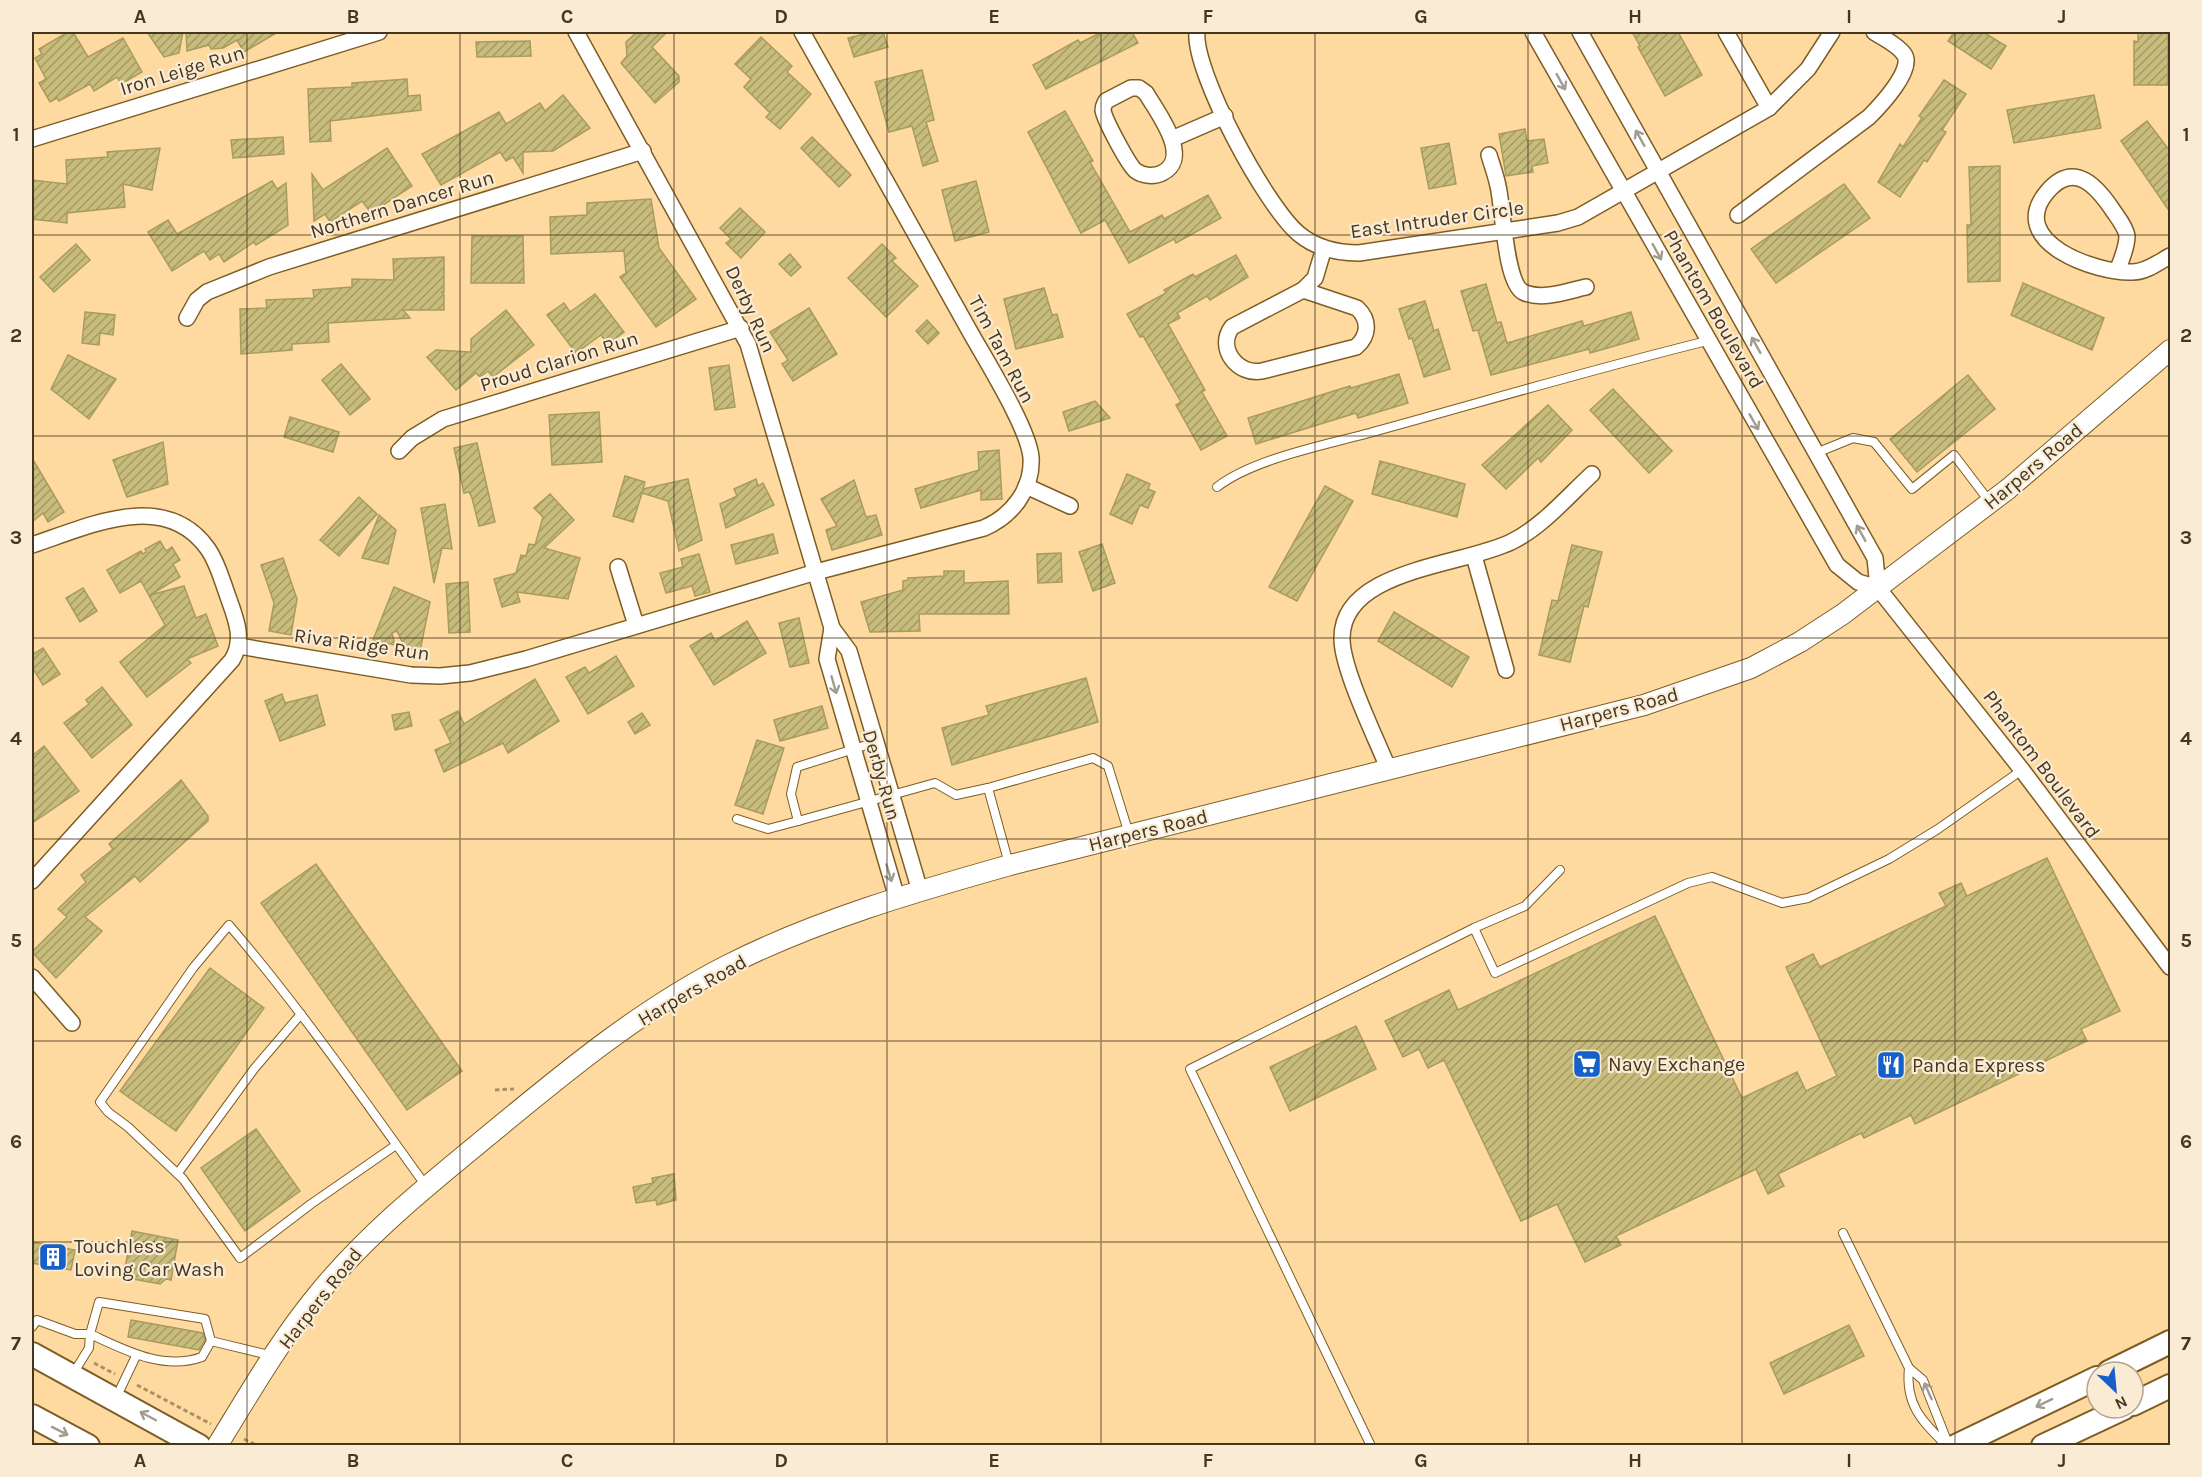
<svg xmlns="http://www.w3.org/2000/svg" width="2202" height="1477" font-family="Karla,sans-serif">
  <defs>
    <pattern id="building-hatch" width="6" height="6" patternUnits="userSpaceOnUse" patternTransform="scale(1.5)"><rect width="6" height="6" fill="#c8bc7c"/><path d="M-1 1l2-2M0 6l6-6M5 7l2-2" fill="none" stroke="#a49a65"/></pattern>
  </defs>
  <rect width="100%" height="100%" fill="#ffdaa0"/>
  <g fill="url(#building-hatch)" stroke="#a89c5d" stroke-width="1.5">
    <path d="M68 32H73L88 57 123 38 142 72 121 84 117 77 94 91 90 84 59 101 57 98 50 102 39 83 46 79 35 58 42 54 39 49Z"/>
    <path d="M147 32H183L179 53 164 57Z"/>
    <path d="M186 32H278L244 52 237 40 223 48 211 49 209 45 187 51Z"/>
    <path d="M637 32H667L652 47 679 76V82L655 103 621 63 627 56 626 42Z"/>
    <path d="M872 32H883L888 47 854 57 848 38Z"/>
    <path d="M1102 32H1132L1138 43 1046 89 1033 65 1078 40 1080 43Z"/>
    <path d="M1632 32H1678L1702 75 1665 96 1638 47 1640 46Z"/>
    <path d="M1954 32H1983L2006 46 1991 69 1948 41Z"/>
    <path d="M2138 32H2168V85H2134V41L2138 42Z"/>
    <path d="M761 37 792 66 787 72 811 94 780 129 766 117 770 113 744 87 751 79 735 64Z"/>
    <path d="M530 41 531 56 477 57 476 42Z"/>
    <path d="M922 70 934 120 926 122 938 161 923 166 912 126 889 132 875 82Z"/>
    <path d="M407 79 408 96 420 95 421 110 330 121 331 141 310 142 308 89 352 87V83Z"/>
    <path d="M1944 80 1966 94 1942 130 1946 132 1927 162 1924 160 1900 197 1878 182 1900 144 1903 147 1922 118 1919 116Z"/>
    <path d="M563 95 590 128 553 151 523 152V173L513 157 506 161 500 152 441 185 422 154 499 112 506 124 540 103 545 111Z"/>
    <path d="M2094 95 2101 128 2014 143 2007 110Z"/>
    <path d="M1065 111 1093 161 1090 162 1130 232 1162 215 1164 219 1208 195 1221 218 1176 243 1174 239 1129 263 1105 220 1081 233 1028 132Z"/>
    <path d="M2147 121 2170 151V212L2121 141Z"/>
    <path d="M1525 129 1527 141 1544 139 1548 163 1532 166 1533 172 1506 176 1499 134Z"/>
    <path d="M283 137 284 154 233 158 231 140Z"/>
    <path d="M812 137 851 175 839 187 801 148Z"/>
    <path d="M1449 143 1456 184 1429 189 1421 148Z"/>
    <path d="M160 148 152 190 123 184 125 207 67 213V223L32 219V180L67 184 66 160 108 157 107 152Z"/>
    <path d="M387 148 412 186 371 213 362 201 330 222 325 214 314 221 312 174 323 190Z"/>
    <path d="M2000 166V281L1968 282 1967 225H1971L1969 167Z"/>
    <path d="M272 181 277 189 286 183 288 225 256 245 254 242 224 262 219 254 210 260 204 251 172 271 148 232 168 220 177 234Z"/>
    <path d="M976 181 989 232 955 241 942 190Z"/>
    <path d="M1844 184 1870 218 1776 283 1751 249Z"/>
    <path d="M651 199 659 248 696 299 656 327 620 277 626 273 624 251 551 254 550 217 587 215V203Z"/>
    <path d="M740 208 765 232 741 258 726 243 731 239 720 228Z"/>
    <path d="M472 236H523L524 283H471Z"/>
    <path d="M76 244 90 260 54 292 40 277Z"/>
    <path d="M882 244 896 258 892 261 918 286 886 317 848 278Z"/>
    <path d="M790 254 801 267 791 276 779 264Z"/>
    <path d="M1236 255 1248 277 1210 300 1207 296 1177 313 1180 318 1168 324 1205 390 1202 392 1227 436 1201 450 1176 405 1181 402 1143 336 1140 337 1127 314 1166 293 1164 290 1193 274 1195 277Z"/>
    <path d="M444 257V292H442L444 295V310H403L410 318 328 323 329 342 292 344V350L241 354 240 309 267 308 266 300 314 298 313 290 352 287V279L394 280 393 259Z"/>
    <path d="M2023 283 2104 318 2092 350 2011 315Z"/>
    <path d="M1486 284 1497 323 1501 322 1507 343 1582 321 1584 326 1631 312 1639 339 1590 353 1589 349 1491 375 1478 330 1473 331 1461 291Z"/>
    <path d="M1044 288 1052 315 1057 314 1063 337 1016 349 1004 299Z"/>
    <path d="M595 294 624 332 608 344 601 335 576 353 547 315 564 303 570 312Z"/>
    <path d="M1425 301 1434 331 1438 329 1450 369 1424 377 1412 338 1409 339 1399 309Z"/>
    <path d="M809 308 837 354 793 381 782 364 788 360 770 332Z"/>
    <path d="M506 310 534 345 493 377 488 371 480 377 476 373 456 390 427 357 436 350 471 352V339Z"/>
    <path d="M85 312 115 315 113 335 100 333 99 345 82 343Z"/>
    <path d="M927 320 939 333 928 344 916 331Z"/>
    <path d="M68 355 116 379 89 419 51 389Z"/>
    <path d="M341 364 370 399 350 415 322 380Z"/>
    <path d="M729 365 735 407 715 410 709 368Z"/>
    <path d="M1399 374 1408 403 1358 418 1356 413 1256 444 1248 418 1350 386 1351 388Z"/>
    <path d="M1968 375 1995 409 1917 472 1890 439Z"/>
    <path d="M1613 389 1672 451 1649 473 1590 410Z"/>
    <path d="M1095 401 1110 418 1069 431 1063 412Z"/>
    <path d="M1548 405 1572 430 1541 462 1538 458 1506 489 1482 465Z"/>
    <path d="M599 412 602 462 552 465 549 415Z"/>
    <path d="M290 417 339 432 333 452 284 437Z"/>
    <path d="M163 442 168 484 127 497 113 460Z"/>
    <path d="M477 443 495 522 479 526 472 498 469 492 464 493 454 448Z"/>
    <path d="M999 450 1002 499 981 500V490L921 508 915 489 979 470 978 452Z"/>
    <path d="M32 458 64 512 48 522 43 513 32 522Z"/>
    <path d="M1380 461 1465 484 1457 517 1372 494Z"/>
    <path d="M1127 474 1150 484 1148 489 1155 492 1148 508 1140 505 1132 524 1110 514Z"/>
    <path d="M625 476 645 482 643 489 688 479 702 540 679 551 668 501 642 493 633 522 613 516Z"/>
    <path d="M756 479 758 486 763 483 774 505 726 528 720 504 737 496 734 489Z"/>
    <path d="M854 480 866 517 876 515 882 535 832 550 826 530 837 526 821 499Z"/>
    <path d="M1325 486 1353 501 1297 601 1269 587Z"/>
    <path d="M550 494 574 520 544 548 580 558 568 599 517 592 520 602 502 607 494 579 516 573 521 555 526 556 529 544 535 545 543 517 534 508Z"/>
    <path d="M359 497 377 514 339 556 320 540Z"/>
    <path d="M445 504 452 549 442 548 434 583 421 508Z"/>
    <path d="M379 515 396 530 388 564 362 558Z"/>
    <path d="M773 534 778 553 736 564 731 545Z"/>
    <path d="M160 541 166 551 172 547 180 560 173 564 180 577 150 595 184 586 196 618 206 614 218 646 187 659 191 663 147 697 120 662 165 625 141 581 120 593 107 570 141 551 143 554 146 552 145 549Z"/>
    <path d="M1102 544 1115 583 1093 591 1079 552Z"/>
    <path d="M1572 545 1602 552 1588 607 1584 606 1570 662 1539 655 1552 600 1558 601Z"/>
    <path d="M1061 553 1062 582 1038 583 1037 554Z"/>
    <path d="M699 554 710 592 695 596 692 586 666 593 660 573 683 567 681 559Z"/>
    <path d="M283 558 297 599 291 635 269 631 274 603 261 565Z"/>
    <path d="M944 571H964V583L1008 581 1009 614H919L920 631 870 632 861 602 903 590V581L908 580V578L944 576Z"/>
    <path d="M468 582 470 632 449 633 446 584Z"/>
    <path d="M394 587 430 602 420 651 405 648 397 631 392 633 395 645 373 640Z"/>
    <path d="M83 588 97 611 80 622 66 598Z"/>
    <path d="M1394 612 1469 657 1452 687 1378 641Z"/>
    <path d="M799 618 809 663 790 667 779 623Z"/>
    <path d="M747 621 766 653 714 685 690 646 711 633 715 641Z"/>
    <path d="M43 648 60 674 43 685 32 667V655Z"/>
    <path d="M616 656 634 686 588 714 566 677 585 667 589 673Z"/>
    <path d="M1086 678 1098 722 952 765 942 728 989 715 986 706Z"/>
    <path d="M535 679 559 721 508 753 503 743 444 772 435 750 451 743 440 720 458 711 464 724Z"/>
    <path d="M102 687 132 725 92 758 64 723 89 704 86 700Z"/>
    <path d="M282 694 285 703 317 695 325 725 280 741 265 701Z"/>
    <path d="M822 706 828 728 780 741 774 720Z"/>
    <path d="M409 712 412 726 395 730 392 715Z"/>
    <path d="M642 713 650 725 635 734 628 722Z"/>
    <path d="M757 740 784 748 763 814 735 805Z"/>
    <path d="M44 746 79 791 32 823V756Z"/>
    <path d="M181 780 208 816V821L140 882 135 876 85 917 102 931 56 978 32 952 67 917 58 909 86 882 81 875 113 849 109 844Z"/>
    <path d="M2047 858 2120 1011 2081 1029 2087 1041 1915 1124 1911 1115 1864 1138 1861 1133 1778 1174 1784 1186 1768 1194 1756 1169 1616 1236 1621 1245 1585 1262 1557 1204 1521 1221 1444 1060 1428 1068 1419 1049 1403 1057 1385 1021 1449 990 1458 1010 1655 916 1742 1098 1797 1072 1806 1091 1837 1076 1786 967 1813 954 1820 967 1946 906 1939 893 1961 883 1967 896Z"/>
    <path d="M316 864 462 1071 407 1110 261 903Z"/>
    <path d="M210 968 264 1008 176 1131 120 1091Z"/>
    <path d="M1356 1026 1376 1069 1290 1111 1270 1067Z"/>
    <path d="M256 1129 300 1191 245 1231 201 1168Z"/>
    <path d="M674 1174 676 1200 657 1205 656 1200 636 1203 633 1187 653 1183 652 1178Z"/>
    <path d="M132 1231 178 1240 171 1280 166 1279 160 1284 133 1279 125 1268Z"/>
    <path d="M32 1242 75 1250 71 1270 32 1263Z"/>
    <path d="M131 1320 203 1333 205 1340 199 1350 128 1337Z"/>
    <path d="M1849 1325 1864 1356 1784 1394 1770 1363Z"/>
  </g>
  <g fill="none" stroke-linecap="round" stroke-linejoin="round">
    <g stroke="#7d5d24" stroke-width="10">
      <g id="service">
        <path d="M1816 453 1853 438 1874 442 1912 489 1954 455 1989 501"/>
        <path d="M1217 487C1256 457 1332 444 1380 430 1489 400 1597 368 1707 341"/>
        <path d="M876 742 797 767 791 794 798 821 935 783 956 795 988 788"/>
        <path d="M737 819 768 829 798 821"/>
        <path d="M1009 864 988 788 1093 758 1108 766 1129 834"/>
        <path d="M1474 928 1495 973 1688 883 1712 877 1782 903 1808 898 1889 859 1938 829 2022 770"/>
        <path d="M396 1145 311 1204 240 1258 183 1179 128 1127 108 1112 100 1102 193 968 229 925C300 1008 362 1097 426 1186"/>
        <path d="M178 1173 254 1069 301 1014"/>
        <path d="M1843 1233 1909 1368"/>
        <path d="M32 1327 37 1320 75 1334H90L99 1302 205 1319 211 1341 273 1356"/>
        <path d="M73 1374 89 1348 90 1334C125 1350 163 1371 202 1357L211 1341"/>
        <path d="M116 1398 136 1356"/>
        <path d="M1371 1446 1190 1069 1474 928 1525 906 1560 870"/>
        <path d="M1947 1446C1922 1421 1905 1405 1909 1368L1923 1380 1949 1446"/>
      </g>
    </g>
    <g stroke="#7d5d24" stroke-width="18">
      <g id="minor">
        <path d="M576 32 748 344 832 628 849 651 920 891"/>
        <path d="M1197 32C1193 72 1267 208 1299 234 1316 248 1338 253 1359 253L1558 223 1578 217 1769 108 1808 69 1832 32"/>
        <path d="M1533 32 1837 565 1858 582 1878 588"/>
        <path d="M1580 32 1875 558 1878 588 2022 770 2170 967"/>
        <path d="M1726 32 1769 108"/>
        <path d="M1131 88H1139L1146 93C1157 112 1193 158 1162 173 1154 177 1143 176 1136 171 1129 166 1104 119 1103 110 1103 106 1104 105 1106 101Z"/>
        <path d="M32 139 379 32"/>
        <path d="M1172 139 1225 116"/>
        <path d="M1489 155C1492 165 1496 176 1498 186 1503 206 1505 282 1523 292 1542 301 1567 291 1586 287"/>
        <path d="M1738 215 1869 117C1880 106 1915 69 1904 54 1898 45 1883 38 1874 32"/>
        <path d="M2117 271C2121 261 2127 248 2127 236 2126 228 2119 219 2114 212 2097 186 2074 160 2047 192 2005 242 2097 274 2133 272 2146 272 2159 262 2170 256"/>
        <path d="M1303 290 1357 308C1370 320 1369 336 1356 347L1262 371C1238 376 1216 348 1232 327Z"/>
        <path d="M1303 290 1315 278 1324 248"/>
        <path d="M187 318 197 300 207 292 269 267 643 151"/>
        <path d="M399 451 412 438 443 419 741 328"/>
        <path d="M1026 486 1070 506"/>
        <path d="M32 545C87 527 165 488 208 549 217 562 221 577 226 591 234 615 246 637 232 660L32 881"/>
        <path d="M1474 556 1506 670"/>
        <path d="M618 567 636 625"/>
        <path d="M832 628 827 659 897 898"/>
        <path d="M239 646 411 675 440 676 470 673 526 659 816 572 984 528C1012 516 1033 489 1031 457 1028 427 985 359 969 330 914 231 858 131 802 32"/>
        <path d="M1388 768C1376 738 1342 669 1342 639 1341 569 1462 566 1511 542 1542 527 1567 497 1592 474"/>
        <path d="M32 977 72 1023"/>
      </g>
    </g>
    <g stroke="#7d5d24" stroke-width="22">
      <path id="tertiary" d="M217 1446C249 1394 280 1340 318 1294 368 1233 428 1185 489 1135 564 1073 641 1009 728 965 817 920 914 892 1010 865L1644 705 1751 668 1800 642 1843 614 1934 545 2008 489 2170 350"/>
    </g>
    <g stroke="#7d5d24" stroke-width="26">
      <g id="secondary">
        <path d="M32 1354 199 1446"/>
        <path d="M2109 1372 2170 1342"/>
        <path d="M2133 1404 2170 1386"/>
        <path d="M32 1416 88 1446"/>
        <path d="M1956 1446 2097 1378"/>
        <path d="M2043 1446 2124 1408"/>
      </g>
    </g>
    <g stroke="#ab9065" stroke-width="3" stroke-dasharray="4.5 3" stroke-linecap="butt">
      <path d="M495 1090 514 1089"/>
      <path d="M94 1363 115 1374"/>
      <path d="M137 1385 211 1424"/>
      <path d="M244 1439 258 1446"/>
    </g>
    <use href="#service" stroke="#fff" stroke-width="8"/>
    <use href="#minor" stroke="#fff" stroke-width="15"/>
    <use href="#tertiary" stroke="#fff" stroke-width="20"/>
    <use href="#secondary" stroke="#fff" stroke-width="22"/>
  </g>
  <defs><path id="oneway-shaft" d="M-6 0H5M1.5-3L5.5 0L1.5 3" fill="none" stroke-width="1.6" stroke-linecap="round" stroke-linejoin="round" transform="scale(1.5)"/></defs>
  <g stroke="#a29b8f">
    <use href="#oneway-shaft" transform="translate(1561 82) rotate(61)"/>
    <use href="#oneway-shaft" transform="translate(1640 138) rotate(-119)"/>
    <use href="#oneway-shaft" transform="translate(1657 252) rotate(61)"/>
    <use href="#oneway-shaft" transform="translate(1756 345) rotate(-119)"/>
    <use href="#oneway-shaft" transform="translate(1754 422) rotate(60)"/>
    <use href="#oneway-shaft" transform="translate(1861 533) rotate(-119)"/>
    <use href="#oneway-shaft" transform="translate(834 685) rotate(74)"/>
    <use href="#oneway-shaft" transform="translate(889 873) rotate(73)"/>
    <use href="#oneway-shaft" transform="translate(1928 1391) rotate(-114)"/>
    <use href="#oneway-shaft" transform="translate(2044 1403) rotate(154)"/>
    <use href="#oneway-shaft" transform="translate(148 1416) rotate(-152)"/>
    <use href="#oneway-shaft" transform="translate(60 1431) rotate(27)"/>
  </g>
  <path fill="none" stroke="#45371f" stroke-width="1.5" stroke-opacity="0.55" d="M247 32V1446M460 32V1446M674 32V1446M887 32V1446M1101 32V1446M1315 32V1446M1528 32V1446M1742 32V1446M1955 32V1446M32 235H2170M32 436H2170M32 638H2170M32 839H2170M32 1041H2170M32 1242H2170"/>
  <defs>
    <g id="supermarket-square" transform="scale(1.5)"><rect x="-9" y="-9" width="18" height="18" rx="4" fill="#1660cb" stroke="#faebd5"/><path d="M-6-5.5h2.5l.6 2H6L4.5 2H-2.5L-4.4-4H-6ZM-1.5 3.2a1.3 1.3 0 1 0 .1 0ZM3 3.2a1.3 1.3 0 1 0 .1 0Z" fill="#fff"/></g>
    <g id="restaurant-square" transform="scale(1.5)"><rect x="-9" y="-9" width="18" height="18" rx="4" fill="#1660cb" stroke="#faebd5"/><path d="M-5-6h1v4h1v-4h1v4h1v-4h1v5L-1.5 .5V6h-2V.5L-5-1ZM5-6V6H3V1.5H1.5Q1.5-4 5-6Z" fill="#fff"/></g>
    <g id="building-square" transform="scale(1.5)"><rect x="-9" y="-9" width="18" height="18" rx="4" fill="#1660cb" stroke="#faebd5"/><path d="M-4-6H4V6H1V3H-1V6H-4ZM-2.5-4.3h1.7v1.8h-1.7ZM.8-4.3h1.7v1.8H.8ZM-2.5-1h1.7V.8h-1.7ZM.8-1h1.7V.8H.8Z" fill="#fff"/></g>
  </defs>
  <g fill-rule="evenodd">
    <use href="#supermarket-square" x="1587" y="1064"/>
    <use href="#restaurant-square" x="1891" y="1065"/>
    <use href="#building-square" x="53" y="1257"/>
  </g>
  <g text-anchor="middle" stroke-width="4.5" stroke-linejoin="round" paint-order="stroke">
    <g font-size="20" fill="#45371f" stroke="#faebd5">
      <text transform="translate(182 70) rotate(-17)" y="7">Iron Leige Run</text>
      <text transform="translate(402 204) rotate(-17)" y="7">Northern Dancer Run</text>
      <text transform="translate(1437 219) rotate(-8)" y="7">East Intruder Circle</text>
      <text transform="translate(751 309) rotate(65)" y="7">Derby Run</text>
      <text transform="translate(1714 309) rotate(60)" y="7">Phantom Boulevard</text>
      <text transform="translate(1002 349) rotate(62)" y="7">Tim Tam Run</text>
      <text transform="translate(559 361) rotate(-17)" y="7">Proud Clarion Run</text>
      <text transform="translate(2033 466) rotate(-40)" y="7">Harpers Road</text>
      <text transform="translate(362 644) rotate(8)" y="7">Riva Ridge Run</text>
      <text transform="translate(1619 709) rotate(-15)" y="7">Harpers Road</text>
      <text transform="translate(2042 764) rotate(53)" y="7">Phantom Boulevard</text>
      <text transform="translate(882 775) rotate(74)" y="7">Derby Run</text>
      <text transform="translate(1148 830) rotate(-14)" y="7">Harpers Road</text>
      <text transform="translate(692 990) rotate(-30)" y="7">Harpers Road</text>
      <text transform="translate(320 1298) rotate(-52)" y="7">Harpers Road</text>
    </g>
    <g font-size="20" fill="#45371f" stroke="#faebd5" text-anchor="start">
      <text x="1608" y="1071">Navy Exchange</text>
      <text x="1912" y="1072">Panda Express</text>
      <text x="74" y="1253">Touchless<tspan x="74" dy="23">Loving Car Wash</tspan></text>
    </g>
  </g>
  <rect width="2202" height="1477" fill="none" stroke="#faebd5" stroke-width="66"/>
  <g transform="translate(2115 1390) rotate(154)"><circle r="28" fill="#faebd5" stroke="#b2a38c" stroke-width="1.5"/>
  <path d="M0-4.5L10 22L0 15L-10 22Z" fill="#1660cb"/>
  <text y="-9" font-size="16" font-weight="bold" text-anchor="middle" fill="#45371f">N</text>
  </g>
  <rect x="33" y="33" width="2136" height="1411" fill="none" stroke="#45371f" stroke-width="2"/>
  <g font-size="20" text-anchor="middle" font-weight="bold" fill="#45371f">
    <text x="140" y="23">A</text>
    <text x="353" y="23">B</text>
    <text x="567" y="23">C</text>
    <text x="781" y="23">D</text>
    <text x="994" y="23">E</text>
    <text x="1208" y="23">F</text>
    <text x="1421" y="23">G</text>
    <text x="1635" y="23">H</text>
    <text x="1849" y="23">I</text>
    <text x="2062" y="23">J</text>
    <text x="16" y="141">1</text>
    <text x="2186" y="141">1</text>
    <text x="16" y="342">2</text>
    <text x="2186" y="342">2</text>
    <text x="16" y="544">3</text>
    <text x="2186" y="544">3</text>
    <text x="16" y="745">4</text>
    <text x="2186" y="745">4</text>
    <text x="16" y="947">5</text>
    <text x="2186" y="947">5</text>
    <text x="16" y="1148">6</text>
    <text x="2186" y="1148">6</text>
    <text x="16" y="1350">7</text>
    <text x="2186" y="1350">7</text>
    <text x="140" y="1467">A</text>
    <text x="353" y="1467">B</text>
    <text x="567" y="1467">C</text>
    <text x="781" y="1467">D</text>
    <text x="994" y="1467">E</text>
    <text x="1208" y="1467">F</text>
    <text x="1421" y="1467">G</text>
    <text x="1635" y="1467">H</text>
    <text x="1849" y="1467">I</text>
    <text x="2062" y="1467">J</text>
  </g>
</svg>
